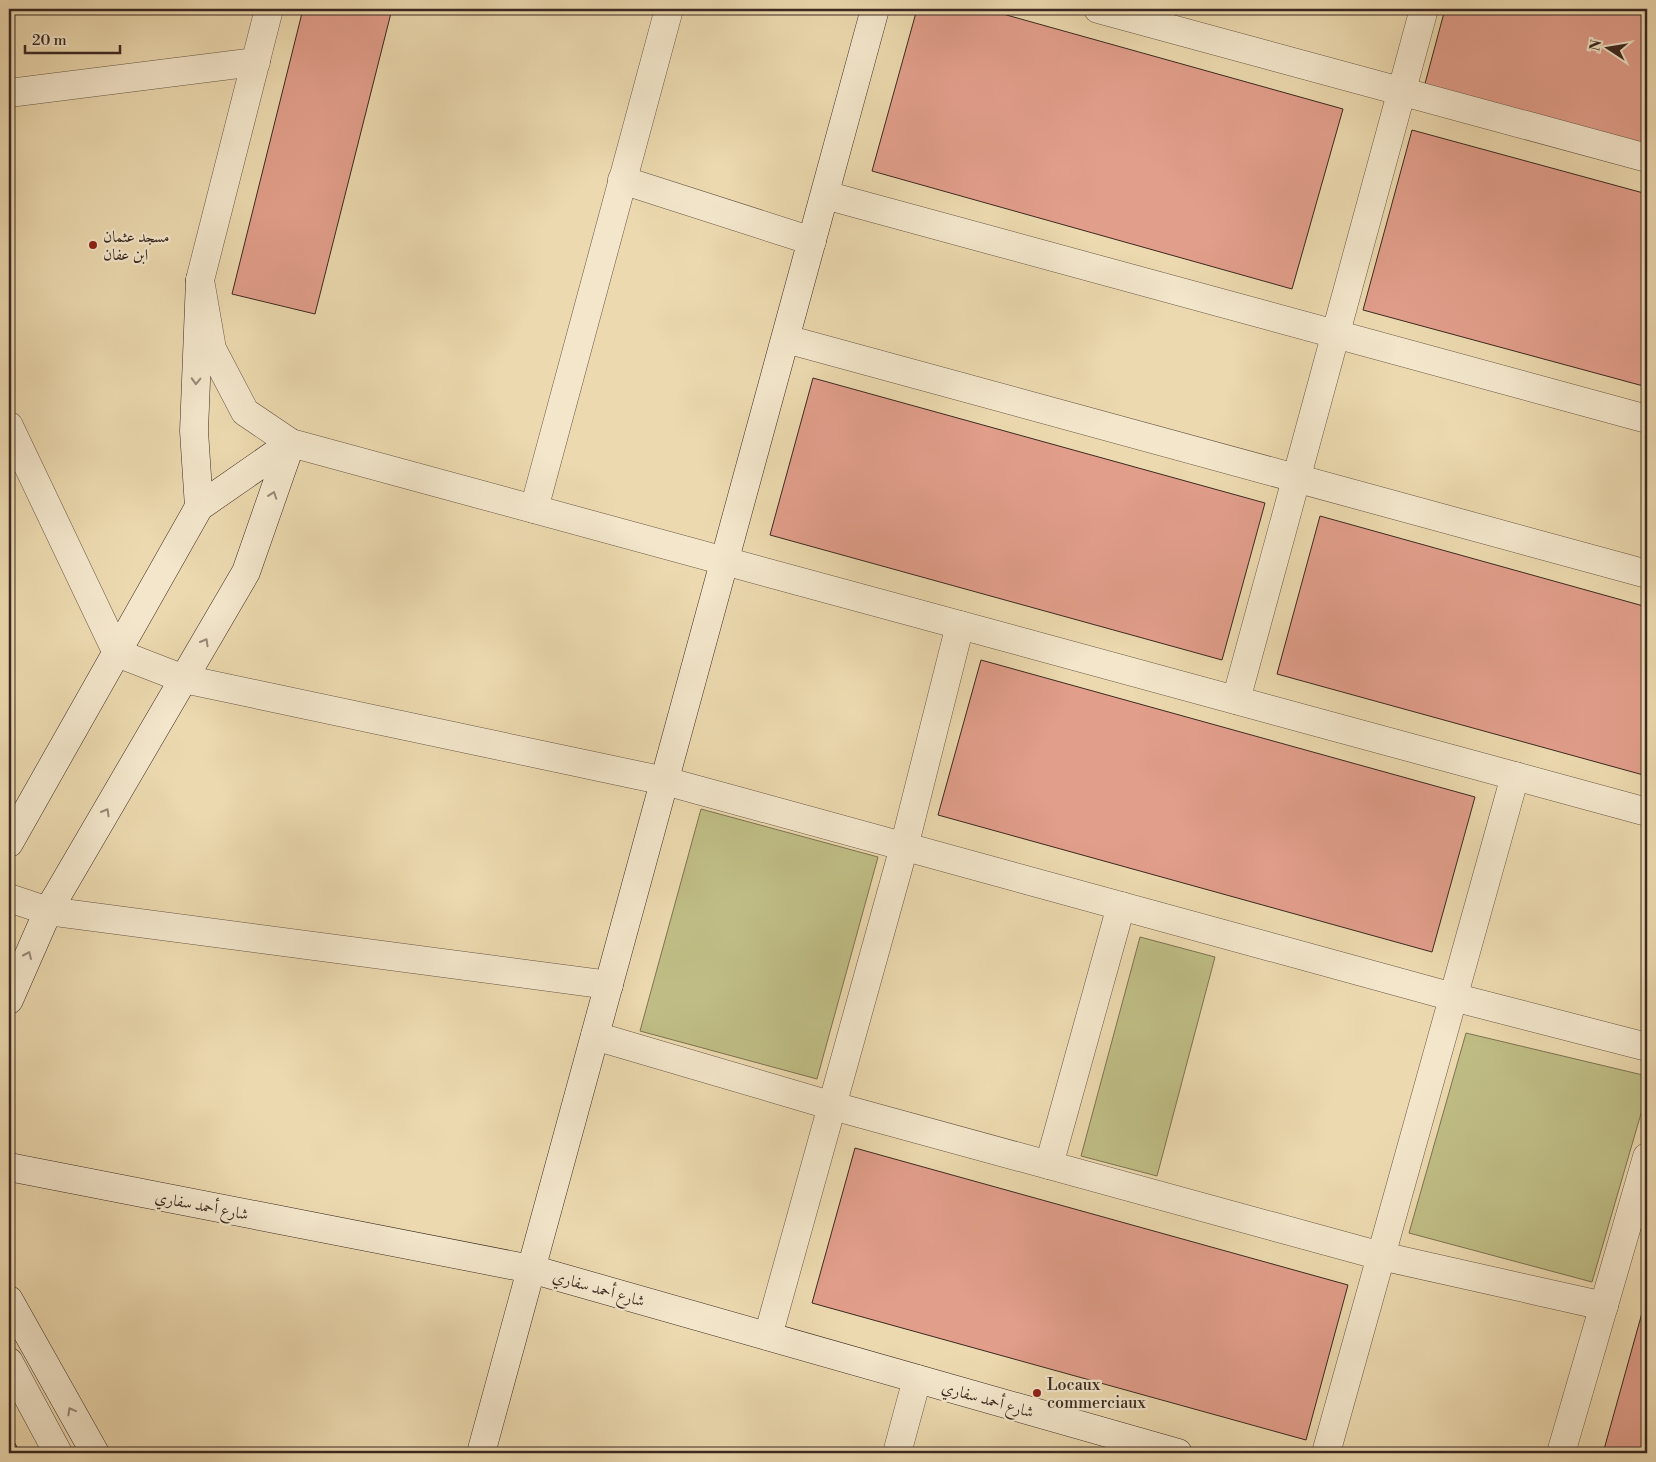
<svg xmlns="http://www.w3.org/2000/svg" width="1656" height="1462" font-family="'Libre Bodoni',Amiri,serif">
  <rect width="100%" height="100%" fill="#ecd9af"/>
  <filter id="stains"><feTurbulence type="fractalNoise" baseFrequency=".004" numOctaves="4"/><feColorMatrix values="0 0 0 0 .2 0 0 0 0 .09 0 0 0 0 .02 0 0 0 .5 -.17"/></filter>
  <radialGradient id="worn" r=".72"><stop offset=".6" stop-color="#630" stop-opacity="0"/><stop offset="1" stop-color="#630" stop-opacity=".3"/></radialGradient>
  <g fill="#bfbd85" stroke="#7d7352">
    <path d="M701 809 878 857 817 1079 640 1031Z"/>
    <path d="M1140 937 1215 957 1157 1176 1081 1156Z"/>
    <path d="M1466 1033 1647 1076V1093L1592 1282 1409 1233Z"/>
  </g>
  <g fill="#e19e8b" stroke="#3b2920">
    <path d="M303 9H392L315 314 232 294Z"/>
    <path d="M917 9H985L1343 109 1292 289 872 171Z"/>
    <path d="M1445 9H1647V151L1423 91Z"/>
    <path d="M1412 130 1647 194V387L1363 310Z"/>
    <path d="M813 378 1265 503 1222 660 770 535Z"/>
    <path d="M1320 516 1647 607V776L1277 674Z"/>
    <path d="M981 660 1475 797 1432 952 938 815Z"/>
    <path d="M855 1148 1348 1285 1306 1440 812 1303Z"/>
    <path d="M1647 1295V1453H1603Z"/>
    <path d="M9 1432 20 1453H9Z"/>
  </g>
  <g fill="none" stroke-linecap="round" stroke-linejoin="round">
    <g stroke="#675544" stroke-width="29">
      <g id="street">
        <path d="M269 9 200 280 212 349 245 412 291 443 1647 812"/>
        <path d="M1098 9 1647 158"/>
        <path d="M9 93 256 62"/>
        <path d="M622 180 812 241"/>
        <path d="M825 195 1647 419"/>
        <path d="M786 339 1647 574"/>
        <path d="M9 426 117 653 184 679 665 781 1453 997 1647 1047"/>
        <path d="M534 509 669 9"/>
        <path d="M1236 700 1424 9"/>
        <path d="M9 898 48 911 609 985"/>
        <path d="M595 1036 833 1106 1381 1256 1604 1306"/>
        <path d="M1049 1165 1121 906"/>
        <path d="M768 1336 904 847 960 625"/>
        <path d="M897 1453 917 1379"/>
        <path d="M1326 1453 1515 776"/>
        <path d="M1561 1453 1647 1157"/>
      </g>
    </g>
    <g stroke="#3b2920" stroke-width="29">
      <g id="secondary">
        <path d="M199 507 194 431 200 280"/>
        <path d="M9 843 199 507 291 443 246 572 48 911 9 1000"/>
        <path d="M9 1167 531 1269 1178 1453"/>
        <path d="M9 1300 95 1453"/>
        <path d="M9 1362 58 1453"/>
        <path d="M481 1453 875 9"/>
      </g>
    </g>
    <use href="#street" stroke="#f3e6cb" stroke-width="28"/>
    <use href="#secondary" stroke="#f3e6cb" stroke-width="28"/>
  </g>
  <defs><path id="oneway-chevron" d="M-2-3.5L2.5 0L-2 3.5" fill="none" stroke-width="1.6" stroke-linecap="round" stroke-linejoin="round" transform="scale(1.25)"/></defs>
  <g stroke="#978876">
    <use href="#oneway-chevron" transform="translate(196 381) rotate(92)"/>
    <use href="#oneway-chevron" transform="translate(273 495) rotate(-71)"/>
    <use href="#oneway-chevron" transform="translate(205 642) rotate(-60)"/>
    <use href="#oneway-chevron" transform="translate(106 812) rotate(-60)"/>
    <use href="#oneway-chevron" transform="translate(28 955) rotate(-66)"/>
    <use href="#oneway-chevron" transform="translate(71 1411) rotate(-119)"/>
  </g>
  <g fill="#8f2418" stroke="#f3e6cb" stroke-width="2">
    <circle cx="93" cy="245" r="5"/>
    <circle cx="1037" cy="1393" r="5"/>
  </g>
  <g text-anchor="middle" stroke-width="4.5" stroke-linejoin="round" paint-order="stroke">
    <g font-size="16" fill="#3b2920" stroke="#f3e6cb" text-anchor="start">
      <text x="103" y="242">مسجد عثمان<tspan x="103" dy="18">ابن عفان</tspan></text>
      <text x="1047" y="1390">Locaux<tspan x="1047" dy="18">commerciaux</tspan></text>
    </g>
    <g font-size="16" fill="#3b2920" stroke="#f3e6cb">
      <text transform="translate(202 1205) rotate(11)" y="6">شارع أحمد سفاري</text>
      <text transform="translate(599 1288) rotate(16)" y="6">شارع أحمد سفاري</text>
      <text transform="translate(988 1399) rotate(16)" y="6">شارع أحمد سفاري</text>
    </g>
  </g>
  <rect width="1656" height="1462" fill="none" stroke="#ecd9af" stroke-width="30"/>
  <rect x="10" y="10" width="1636" height="1442" fill="none" stroke="#3b2920" stroke-width="2.5"/>
  <rect x="15" y="15" width="1626" height="1432" fill="none" stroke="#3b2920"/>
  <g transform="translate(1608 48) rotate(282)" stroke="#f3e6cb" stroke-width="4" paint-order="stroke">
  <path d="M0-4L9 19L0 12L-9 19Z" fill="#3b2920"/>
  <text y="-8" font-size="14" font-weight="bold" text-anchor="middle" fill="#3b2920">N</text>
  </g>
  <path d="M25 45v8h95v-8" fill="none" stroke="#3b2920" stroke-width="2.5"/>
  <text x="32" y="45" font-size="15" fill="#3b2920" stroke="#f3e6cb" stroke-width="4" paint-order="stroke">20 m</text>
  <rect width="100%" height="100%" filter="url(#stains)"/>
  <rect width="100%" height="100%" fill="url(#worn)"/>
</svg>
